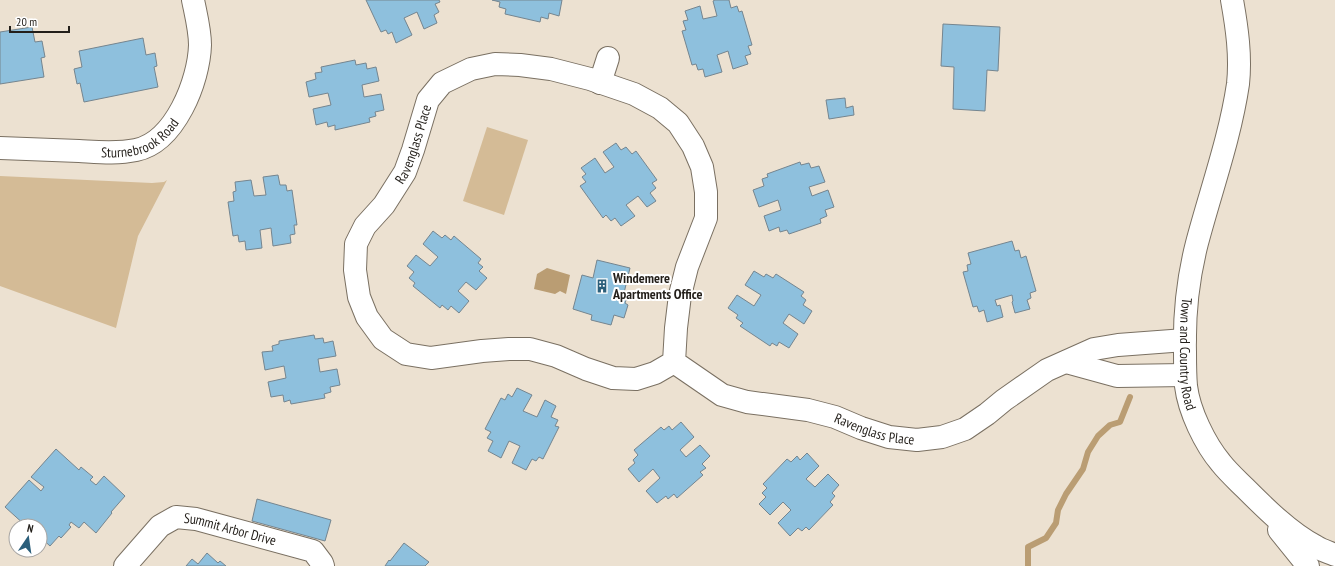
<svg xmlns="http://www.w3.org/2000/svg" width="1335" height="566" font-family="'PT Sans Narrow',sans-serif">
  <rect width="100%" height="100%" fill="#ece1d1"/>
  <g fill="#d4bb96">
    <path d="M487 127 528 140 504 215 463 201Z"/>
    <path d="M0 176 152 183 164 182 167 180 138 236 116 328 0 286Z"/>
  </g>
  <path fill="#ba9d73" d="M547 268 570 275 566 294 560 291 555 294 534 289 537 274Z"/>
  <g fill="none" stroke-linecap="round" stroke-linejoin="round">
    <path stroke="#ba9d73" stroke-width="6" d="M1028 566V547L1046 538 1056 523 1058 510 1066 494 1083 469 1088 452 1098 436 1110 425 1120 422 1130 397"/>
  </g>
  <g fill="#8ec0dd" stroke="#75858f">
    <path d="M366 0H439L440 2 435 4 439 12 434 15 437 23 424 29 417 12 404 18 412 35 396 43 392 32 388 34 386 30 381 32Z"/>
    <path d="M492 0H562L559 16 549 13 548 19 541 17 540 22 505 14 506 9 499 7 500 2Z"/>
    <path d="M715 0H729L731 8 737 6 739 12 742 11 752 45 748 46 751 54 745 56 748 64 733 69 728 51 717 55 722 72 705 77 703 69 698 70 696 64 692 65 682 31 686 30 683 21 688 20 685 11 700 6 703 19 717 16 713 1Z"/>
    <path d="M943 24 1000 27 998 71 987 70 985 111 953 109 954 67 941 66Z"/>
    <path d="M32 27 35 42 42 41 45 57 41 58 44 77 0 84V32Z"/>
    <path d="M143 38 146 55 155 53 157 66 154 67 158 87 84 102 80 83 77 84 74 69 82 67 79 51Z"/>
    <path d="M355 60 356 65 366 63 367 69 376 67 379 81 362 85 364 97 381 94 384 110 375 112 376 116 369 118 370 122 335 130V125L328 127 327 122 316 125 313 109 331 105 328 93 309 97 306 82 316 79 315 73 322 72 321 67Z"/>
    <path d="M845 98 846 108 853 106 854 115 829 119 826 100Z"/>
    <path d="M616 143 621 150 626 147 632 154 636 151 657 180 652 183 656 188 650 193 656 201 647 207 638 196 626 205 635 216 621 226 615 218 611 221 606 215 603 218 580 186 586 182 582 177 586 174 581 168 595 158 605 173 614 167 603 152Z"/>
    <path d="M800 162 801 165 809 163 811 168 819 166 825 182 809 187 812 196 828 190 834 207 825 210 827 216 820 219 821 223 789 234 787 230 780 232 779 227 769 231 764 216 781 210 778 200 759 207 753 190 764 186 762 179 768 177 767 174Z"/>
    <path d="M278 175 280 185H286L287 191 292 190 297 225H294L295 234 290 235 291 243 273 246 271 228 260 230 262 248 246 250 245 241 239 242 238 235 233 236 228 202 234 201 233 192 236 191 235 182 251 180 254 196 266 195 263 177Z"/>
    <path d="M433 231 442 238 445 235 451 240 454 236 481 259 478 263 483 267 479 271 487 278 476 290 466 282 458 291 469 301 459 313 451 306 448 310 442 305 440 308 413 286 415 283 409 278 414 272 407 266 416 255 430 266 438 257 423 244Z"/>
    <path d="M1012 241 1015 251 1019 250 1021 258 1026 256 1036 291 1030 293 1031 298 1027 300 1030 309 1015 313 1012 302 1013 301 1012 295 995 300 997 306 1000 305 1003 317 987 322 984 310 979 312 977 306 973 307 963 272 968 271 967 265 971 264 968 253Z"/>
    <path d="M597 260 630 268 624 293 628 295 625 303 628 305 624 318 614 315 611 325 591 320 592 315 573 309 582 275 593 278Z"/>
    <path d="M754 271 764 277 766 274 773 278 776 274 804 292 801 296 806 300 803 305 812 311 804 324 789 314 783 323 798 334 789 348 779 342 777 346 772 343 770 346 740 326 743 323 736 318 738 315 728 308 737 295 754 306 761 295 745 285Z"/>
    <path d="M314 335 315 339 323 338 324 343 333 341 336 356 318 359 320 372 337 369 340 385 330 387 331 392 324 394 325 398 291 404 290 400 284 402 283 395 271 397 268 382 286 378 284 366 265 370 262 352 273 351 272 346 279 344V341Z"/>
    <path d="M517 388 532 395 523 411 537 417 545 400 556 406 551 417 558 420 555 426 559 427 543 459 539 457 536 461 532 459 526 470 512 463 520 446 509 441 501 458 488 451 493 441 487 438 491 432 485 429 501 398 505 400 508 394 512 397Z"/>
    <path d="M681 422 694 437 680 450 686 457 700 445 710 456 702 464 706 468 700 472 703 475 677 498 674 494 668 499 666 496 657 503 646 491 660 478 653 469 639 482 628 469 635 463 633 460 638 455 634 450 661 427 664 430 669 426 672 430Z"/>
    <path d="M56 449 79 470 81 467 93 477 90 480 96 485 104 476 125 496 111 512 112 513 96 533 84 522 79 528 71 522 69 525 71 527 61 538 59 536 50 546 40 537V526H26L5 507 29 480 41 491 44 487 31 477Z"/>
    <path d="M807 453 819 466 806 479 815 487 828 474 839 485 832 493 835 496 830 502 833 505 809 530 806 527 802 531 798 528 790 536 778 523 791 510 783 502 770 515 759 504 766 497 762 493 767 488 763 484 787 459 791 462 797 456 800 460Z"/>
    <path d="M257 499 331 520 325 541 252 521Z"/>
    <path d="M404 543 429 562 425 566H385L389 560 390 561Z"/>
    <path d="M207 553 218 563 220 561 226 566H186L192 559 198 564Z"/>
  </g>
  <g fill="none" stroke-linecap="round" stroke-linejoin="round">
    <g stroke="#7a7062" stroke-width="24">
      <g id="minor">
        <path id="s1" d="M1232 0C1237 28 1241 56 1238 84 1230 138 1211 190 1197 243 1188 278 1184 315 1185 352 1185 363 1185 375 1186 386 1189 411 1205 444 1221 463 1228 472 1237 480 1245 488 1265 508 1290 533 1315 546 1321 550 1328 552 1335 555"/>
        <path d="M600 83 608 58"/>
        <path id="s2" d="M0 148C26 149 52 150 79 151 98 152 117 154 136 150 175 142 199 81 200 45 200 30 196 15 193 0"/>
        <path id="s3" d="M674 362 655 373 636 379 613 378 586 369 556 356 530 349H509L482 351 431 358 406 354 383 339 367 317 359 297 355 270 356 244 365 226 384 205 405 172 413 150 428 100 442 83 471 69 495 64 520 65 551 69 590 79 634 94 660 108 678 123 693 146 702 167 706 192V218L687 267 680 295 676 328 674 362 722 395 747 402 808 410 835 417 861 428 889 437 917 440 942 437 965 429 987 414 1004 400 1047 370 1094 349 1118 345 1185 340"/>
        <path d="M1066 362 1117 376 1185 375"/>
        <path d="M1279 530 1308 566"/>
        <path id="s4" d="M125 566 160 526 176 517 196 519 313 551 322 563 323 566"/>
      </g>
    </g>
    <use href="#minor" stroke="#fff" stroke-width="22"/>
  </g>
  <defs>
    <g id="building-bare" transform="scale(1.08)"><path d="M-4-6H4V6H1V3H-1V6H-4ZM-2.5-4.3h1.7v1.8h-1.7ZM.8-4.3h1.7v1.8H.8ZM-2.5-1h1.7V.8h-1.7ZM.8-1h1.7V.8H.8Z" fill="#2a5e7a" stroke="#fff" stroke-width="2.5" paint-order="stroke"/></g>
  </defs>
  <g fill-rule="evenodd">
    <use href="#building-bare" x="602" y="286"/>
  </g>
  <g text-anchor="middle" stroke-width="4" stroke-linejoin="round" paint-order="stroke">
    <g font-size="14" fill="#231f1a" stroke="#fff">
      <text dy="5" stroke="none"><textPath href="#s2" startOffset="144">Sturnebrook Road</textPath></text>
      <text dy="5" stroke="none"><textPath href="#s3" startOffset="524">Ravenglass Place</textPath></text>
      <text dy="5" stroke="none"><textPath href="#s1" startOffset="361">Town and Country Road</textPath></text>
      <text dy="5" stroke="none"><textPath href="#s3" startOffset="1311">Ravenglass Place</textPath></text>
      <text dy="5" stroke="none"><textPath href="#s4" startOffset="127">Summit Arbor Drive</textPath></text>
    </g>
    <g font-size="14" font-weight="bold" fill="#231f1a" stroke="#fff" text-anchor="start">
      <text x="613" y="283">Windemere<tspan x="613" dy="16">Apartments Office</tspan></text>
    </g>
  </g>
  <g transform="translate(28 538) rotate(13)"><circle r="19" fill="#ffffff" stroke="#a7a5a3"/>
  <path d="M0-3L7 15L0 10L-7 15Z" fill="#2a5e7a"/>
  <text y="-6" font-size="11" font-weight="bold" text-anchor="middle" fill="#231f1a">N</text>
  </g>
  <path d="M10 26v6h59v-6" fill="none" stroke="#231f1a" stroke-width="2"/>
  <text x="16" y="26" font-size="12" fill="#231f1a" stroke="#ffffff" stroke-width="3" paint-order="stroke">20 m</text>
</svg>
